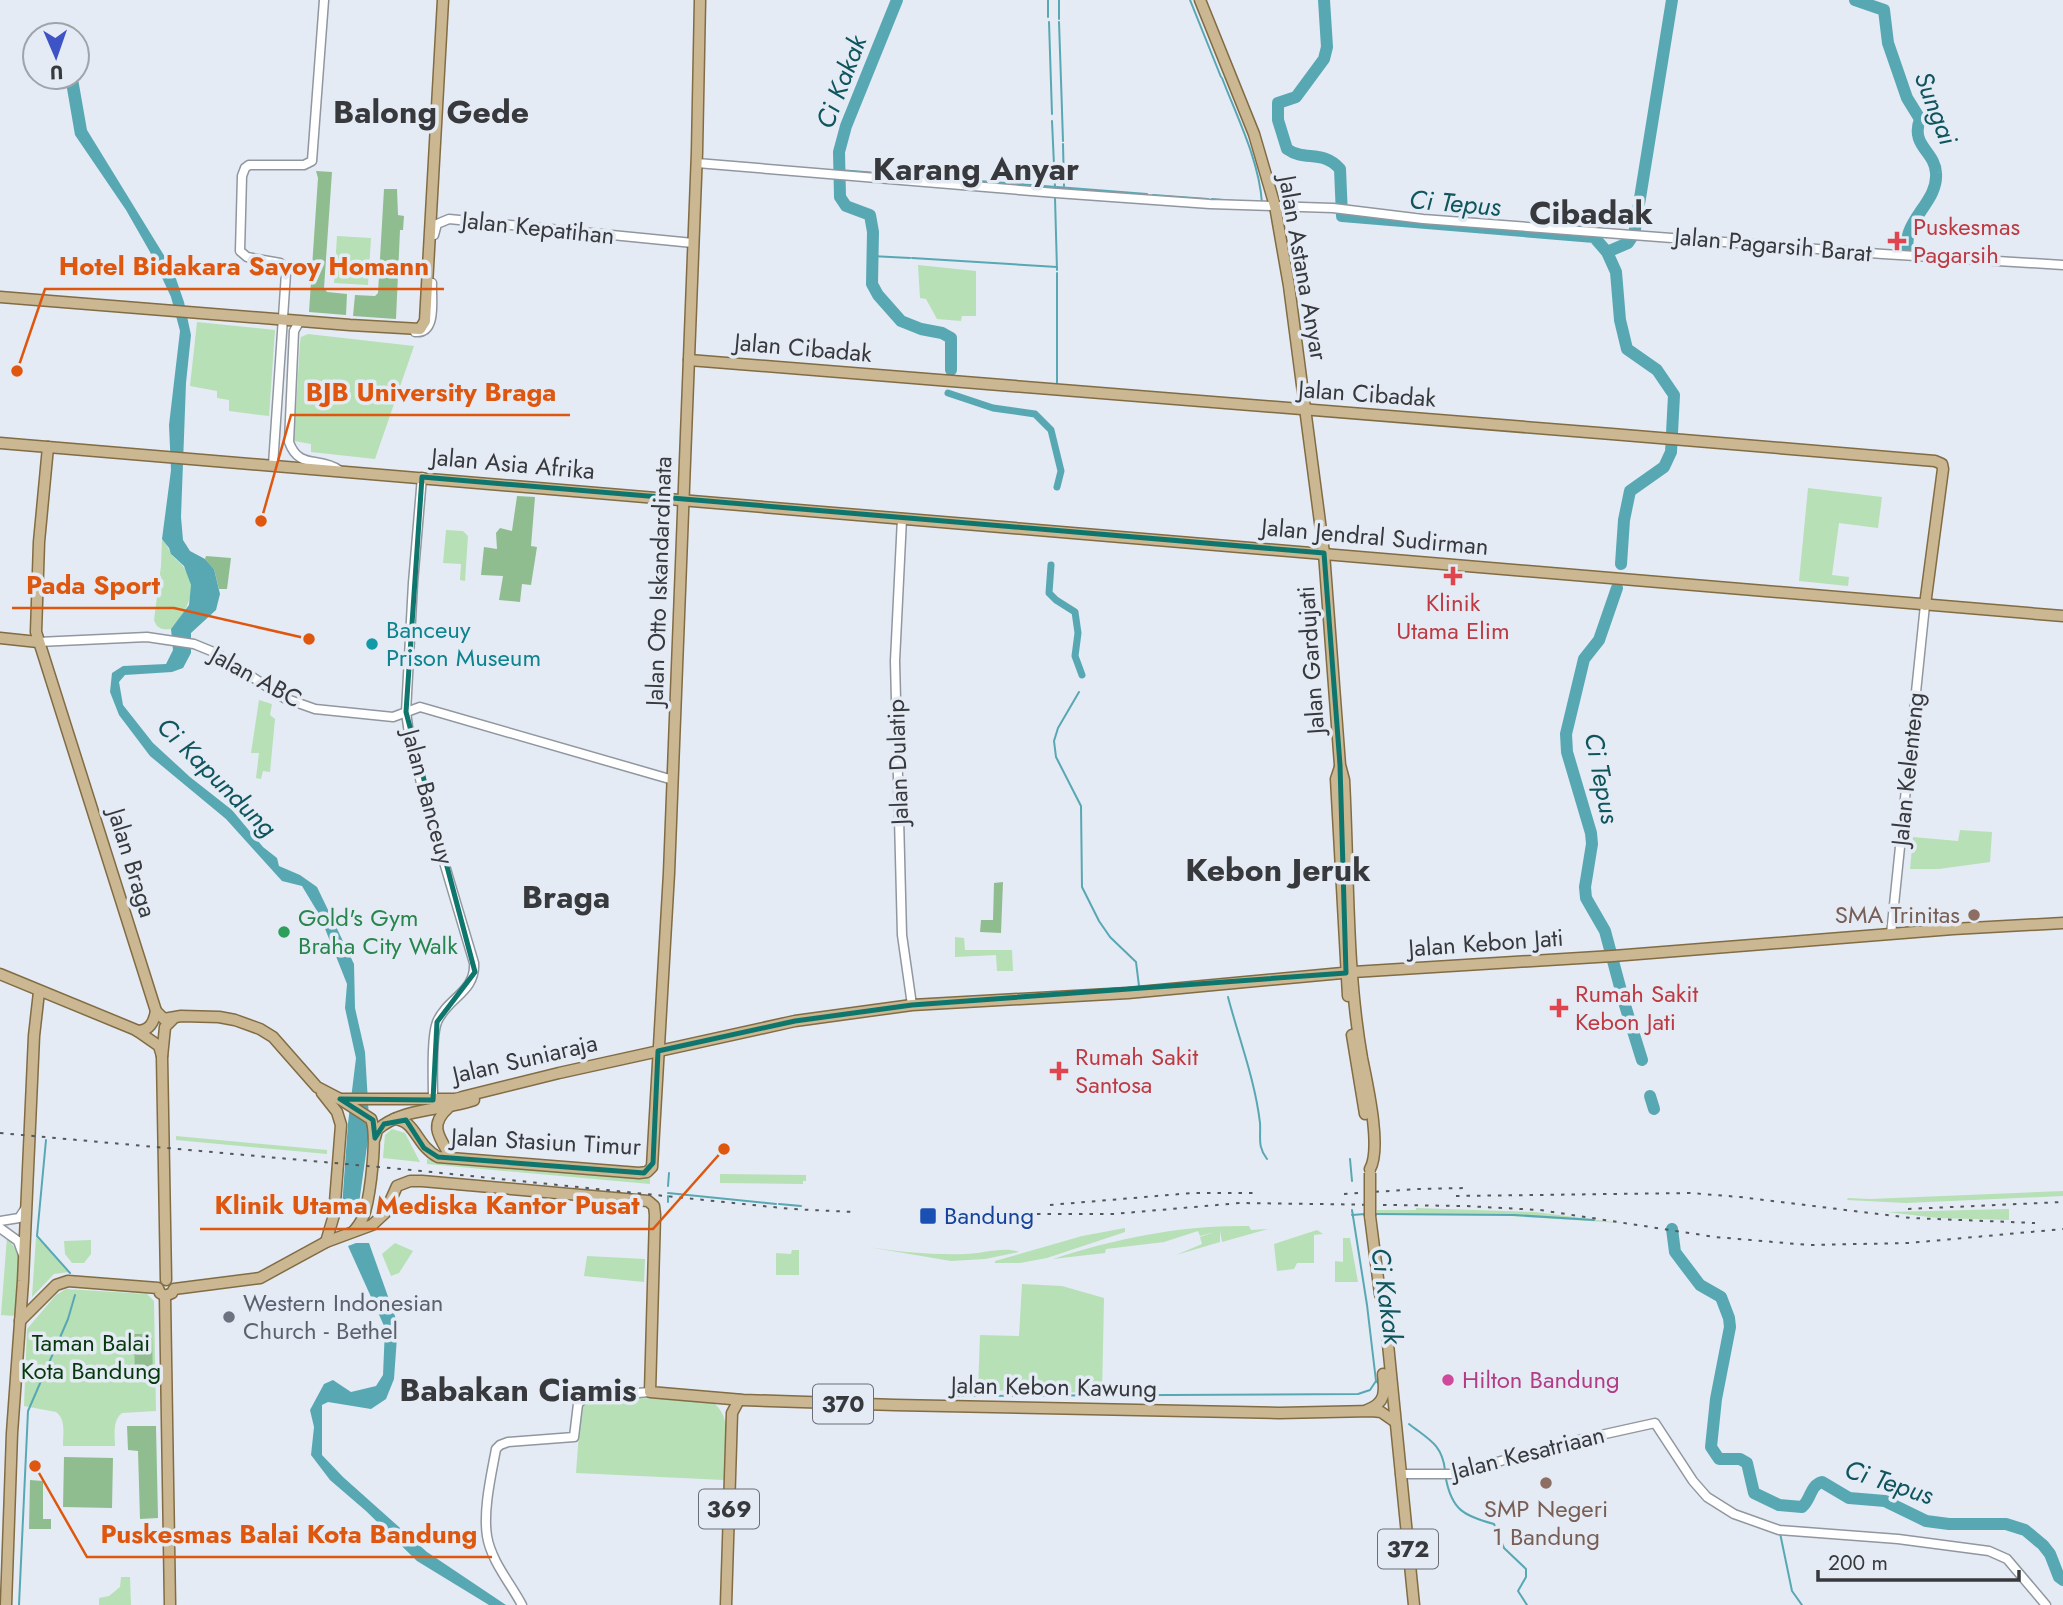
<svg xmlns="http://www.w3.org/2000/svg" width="2063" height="1605" font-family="Jost,sans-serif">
  <rect width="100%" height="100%" fill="#e4ebf4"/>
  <g fill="#b7e0b6">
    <path d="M337 236 371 238 368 285 334 283Z"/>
    <path d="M918 265 976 271V316H962L961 321 937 319 926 299 920 298Z"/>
    <path d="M197 322 275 330 269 416 229 411V400L217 398V391L190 386Z"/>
    <path d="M308 334 414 346 375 459 311 452V444L294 441 300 342 301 337Z"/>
    <path d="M1808 488 1882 497 1878 528 1839 523 1832 575 1849 577 1848 586 1799 581Z"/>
    <path d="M446 530 463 531 468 536 465 581 460 580 461 564 443 563Z"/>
    <path d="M162 539C167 544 167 547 171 553 173 558 179 561 182 565 201 587 187 611 171 629 162 630 157 629 154 620L161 566Z"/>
    <path d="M259 700 272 704 270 715 275 719 270 772 263 771 261 779 256 778 259 753H251Z"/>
    <path d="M1960 830 1992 832 1990 862 1939 869H1910L1913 837 1958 841Z"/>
    <path d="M955 937 964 938 965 950H1012L1013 971H997L996 955 955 957Z"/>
    <path d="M392 1129 405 1133 420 1162 383 1158 385 1135Z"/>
    <path d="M176 1136 327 1150V1154L176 1140Z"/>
    <path d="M427 1159 650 1178V1184L427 1164Z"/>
    <path d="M720 1174 806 1175V1181H803V1184L720 1183Z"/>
    <path d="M2063 1191V1196L1906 1203 1847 1200 1848 1198 1870 1199Z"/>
    <path d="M1416 1208 1535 1212 1621 1223 1494 1215 1377 1214V1210H1416Z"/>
    <path d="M1861 1209 1889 1212 2009 1209V1220L1938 1218Z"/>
    <path d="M1249 1226 1251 1230 1268 1229 1222 1242 1220 1231V1242L1176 1255 1202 1244 1200 1237 1214 1232 1200 1236 1198 1231 1164 1242 1106 1249 1105 1253 1053 1259C1117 1238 1182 1225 1249 1226Z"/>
    <path d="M1125 1228V1232L1047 1258 1020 1263H995V1261L1082 1236Z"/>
    <path d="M1317 1230 1323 1234 1314 1235V1263H1297L1294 1269 1277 1271 1274 1244Z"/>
    <path d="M7 1237 19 1254 15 1316 1 1315Z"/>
    <path d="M36 1237 69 1272 54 1274 32 1297Z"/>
    <path d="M1343 1238H1350L1358 1282H1335V1261L1343 1262Z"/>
    <path d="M91 1240V1254L84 1263H72L65 1254 64 1241Z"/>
    <path d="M395 1243 413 1251 399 1273 391 1276 382 1254Z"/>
    <path d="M868 1247C900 1252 933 1255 965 1254 982 1254 1004 1246 1019 1252L985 1259 951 1261Z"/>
    <path d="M792 1250H799V1275H776V1253L791 1254Z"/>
    <path d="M587 1256 645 1259 644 1282 584 1276Z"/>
    <path d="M1022 1284 1062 1286 1104 1298 1102 1393 978 1390 980 1335 1019 1336Z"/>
    <path d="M66 1289 147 1294 154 1301 156 1411 122 1413C112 1421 115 1435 115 1446H63C63 1434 66 1419 56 1412L24 1406 27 1329 56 1295Z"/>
    <path d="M593 1396 711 1401C735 1416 725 1454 724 1480L576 1473 581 1406 585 1399Z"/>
    <path d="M121 1577H130L131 1605H99V1598L109 1596 120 1587Z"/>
  </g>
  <g fill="#90bd8f">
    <path d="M316 171 332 172 324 288 327 292 347 294 346 315 309 312 318 178Z"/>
    <path d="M384 189H397L398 215 404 216 403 230H400L396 319 353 316 355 295 375 296 378 293Z"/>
    <path d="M517 496 535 497 531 546 537 547 531 585 522 584 520 602 499 600 503 576 481 575 484 547 497 549 496 533 500 528 512 531Z"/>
    <path d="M206 556 231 558 227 589H219L214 569 205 559Z"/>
    <path d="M1003 882 1001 933 980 932 981 920H993L994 883Z"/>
    <path d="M134 1334H152L153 1378H135Z"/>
    <path d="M127 1426H156L158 1518 140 1519 138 1451 128 1450Z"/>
    <path d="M64 1457 113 1458 112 1508 63 1507Z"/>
    <path d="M30 1480 43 1481V1519H51V1529H29Z"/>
  </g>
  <g fill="#58a8b4">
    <path d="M77 73 87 130 173 270 184 302 191 335 186 383 181 517 183 540 190 551 205 559 214 569 220 594 216 610 191 633V653L183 668 172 672 125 675 119 682 123 705 153 743 190 777 232 810 263 847 277 858 279 866 300 875 317 887 354 964 355 1008 365 1052 369 1119 368 1139 358 1211 352 1213 344 1211 342 1207 348 1123 356 1058 345 1008 347 984 320 916 302 886 282 881 226 819 150 756 119 715 110 692 112 673 123 666 166 664 173 650 171 629 189 605 191 585 184 566 171 554 169 548 162 539 171 470 169 425 180 331 171 297 150 252 126 210 75 135 65 77H77Z"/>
    <path d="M356 1243H369L396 1319 397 1337 394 1379 386 1399 371 1409 328 1402 322 1405V1455L343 1477 427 1552 506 1605H489L417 1561 366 1511 330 1480 311 1455 314 1427 310 1410 324 1384 333 1380 351 1392 376 1386 383 1375 385 1328 348 1246Z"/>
  </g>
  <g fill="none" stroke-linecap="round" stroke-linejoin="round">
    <g stroke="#58a8b4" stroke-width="2">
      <path d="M1048 0V17"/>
      <path d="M1059 0V19"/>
      <path d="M1190 0 1221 77"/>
      <path d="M1049 22 1052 114"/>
      <path d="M1059 22 1062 110"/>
      <path d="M1222 78C1237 117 1259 160 1262 203"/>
      <path d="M1062 111 1063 141"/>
      <path d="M1052 121 1055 187"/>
      <path d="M1063 144 1064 186"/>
      <path d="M839 170 1056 187"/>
      <path d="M1057 187 1147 194"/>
      <path d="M1153 195 1208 199"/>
      <path d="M1055 198 1057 270"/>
      <path d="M1212 199 1235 201"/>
      <path d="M871 256 910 258"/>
      <path d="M912 258 1057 267"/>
      <path d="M1057 384V273"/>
      <path d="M1079 692 1058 728 1054 741 1056 757 1081 806 1082 887 1099 921 1110 937 1136 962 1139 986"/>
      <path d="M1228 997C1239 1039 1255 1080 1260 1123 1261 1138 1257 1146 1267 1159"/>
      <path d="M46 1140 37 1236 70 1273"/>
      <path d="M1350 1159 1352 1181"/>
      <path d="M668 1186 669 1173"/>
      <path d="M668 1193 776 1204"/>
      <path d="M668 1202V1196"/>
      <path d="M779 1204 801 1206"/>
      <path d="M1352 1210 1367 1305 1376 1381 1379 1384"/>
      <path d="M1374 1214 1514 1215 1594 1220"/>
      <path d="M1352 1215 1365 1214"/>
      <path d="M951 1403V1396L1358 1394 1370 1390 1376 1381"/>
      <path d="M1409 1424C1428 1439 1442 1444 1445 1470"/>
      <path d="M1446 1479C1452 1510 1464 1516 1494 1524L1504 1548 1526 1569V1577L1518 1591 1527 1605"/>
      <path d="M1780 1533 1792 1591 1802 1605"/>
      <path d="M19 1605 28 1411 68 1319 75 1295"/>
    </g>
    <g stroke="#58a8b4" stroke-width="7">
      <path d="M948 393 993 408 1035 414 1051 430 1061 471 1057 487"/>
      <path d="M1051 565 1049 593 1056 600 1075 612 1078 633 1075 656 1082 675"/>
    </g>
    <g stroke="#58a8b4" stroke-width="12">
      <path d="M897 0 846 126 839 152 840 197 846 206 870 215 873 232 872 284 878 295 901 321 921 329 942 333 951 338V370"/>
      <path d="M1324 0 1327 47 1324 59 1296 97 1278 103V120L1287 149C1305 162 1322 149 1340 169L1342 216 1594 237 1607 252 1616 272 1620 320 1627 349 1657 370 1674 395 1671 452 1664 467 1630 491 1624 520 1621 564"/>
      <path d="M1855 0 1884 10 1888 43 1907 98 1920 119C1910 146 1935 151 1936 173 1938 196 1916 212 1909 232 1907 237 1908 242 1907 248"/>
      <path d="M1635 229 1672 0"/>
      <path d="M1607 252 1628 243 1632 237"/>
      <path d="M1617 588 1599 640 1584 659 1566 734 1567 752 1591 833 1592 844 1585 887 1586 898 1605 931 1624 1002 1642 1060"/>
      <path d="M1650 1096 1654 1109"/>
      <path d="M1672 1229 1675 1252 1700 1285 1721 1297 1729 1318 1730 1327 1716 1399 1711 1447 1719 1459H1740L1747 1463 1754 1493 1779 1505 1802 1507C1811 1500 1810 1485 1822 1482L1849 1498 1885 1501 1926 1521 1949 1524H2006L2025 1530 2043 1545 2050 1554 2059 1577 2063 1580"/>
    </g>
    <g stroke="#91979f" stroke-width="11">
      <g id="minor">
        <path d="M697 163 1056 193 1210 204 1333 208 1423 219 1883 254 2063 265"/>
        <path d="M434 235 437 224 449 219 693 243"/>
        <path d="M299 322 294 331 289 442C299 470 319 456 339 470"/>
        <path d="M415 332C438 334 431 298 432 283"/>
        <path d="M273 465 286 273 284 267 280 263 247 257 240 251 242 176 245 168 249 165H304L312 161 324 0"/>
        <path d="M422 477 413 583 406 712 409 734 424 795 474 963C476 992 447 998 437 1022 431 1038 433 1080 433 1099"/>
        <path d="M902 518 895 661 902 935 912 1005"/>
        <path d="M38 642 147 637 194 644 216 653 284 698 315 709 393 717 420 707 673 780"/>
        <path d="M1891 934 1925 605"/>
        <path d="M0 1221 19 1218 25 1209"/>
        <path d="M0 1228 18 1241 23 1255"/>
        <path d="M1400 1474H1453L1578 1440 1655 1423 1693 1481 1707 1497 1734 1514 1779 1530 1898 1539 1989 1551 2007 1559 2046 1605"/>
        <path d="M522 1605C511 1584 491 1561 487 1536 483 1510 491 1476 496 1449L500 1445 508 1442 574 1437 578 1404 585 1397 650 1392"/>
      </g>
    </g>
    <g stroke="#816c44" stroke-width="13">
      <g id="major">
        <path d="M1200 0 1254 134 1275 206 1289 286 1324 553 1340 765 1344 780C1349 872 1346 967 1362 1058 1367 1083 1382 1148 1370 1169"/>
        <path d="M0 297 350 325 420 329 425 321 443 0"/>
        <path d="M689 360C1105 395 1520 425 1935 461L1942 464 1943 469 1925 605"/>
        <path d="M0 443 2063 616"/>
        <path d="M48 447 39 542 36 632 156 1011 164 1019 181 1016 219 1017 235 1020 260 1029 273 1037 317 1087 340 1099H454L559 1073 795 1021 912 1005 1128 993 1353 972 1613 956 1953 929 2063 923"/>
        <path d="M0 638 38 642"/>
        <path d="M1340 767 1336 779 1348 996"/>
        <path d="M0 974 136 1030 159 1046 162 1056"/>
        <path d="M137 1031C150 1031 154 1022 156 1011"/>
        <path d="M1352 1035 1365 1114"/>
        <path d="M322 1093 337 1112 341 1125 334 1215 326 1242"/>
        <path d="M340 1099 371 1119C378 1136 370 1194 365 1212 363 1219 359 1225 354 1231"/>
        <path d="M448 1108C428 1126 440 1138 451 1157"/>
        <path d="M394 1119C416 1120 416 1146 438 1157L639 1173 647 1172 652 1167 669 873 697 152 700 0"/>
        <path d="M375 1138 377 1130C403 1107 443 1111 474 1100"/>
        <path d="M1370 1216 1380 1294 1384 1304 1414 1605"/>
        <path d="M166 1280 162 1057 165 1027 173 1019"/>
        <path d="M165 1296 172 1293 174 1289 260 1278 326 1242 372 1225 385 1213 397 1186 410 1181H422L648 1201 654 1206 655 1215 650 1392 743 1400 895 1405 1279 1413 1372 1411 1381 1412 1394 1421"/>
        <path d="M165 1296 170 1605"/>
        <path d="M20 1321 56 1285 68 1281 158 1288 160 1293 165 1296"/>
        <path d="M1367 1410C1386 1403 1385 1392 1383 1374"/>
        <path d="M6 1605 12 1433 23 1281 34 1036 39 992"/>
        <path d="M726 1605 732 1413 739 1400"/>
      </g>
    </g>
    <use href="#minor" stroke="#fff" stroke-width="8"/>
    <use href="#major" stroke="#cbb791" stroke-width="10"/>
    <g stroke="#53565b" stroke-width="2" stroke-dasharray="3.5 7" stroke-linecap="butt">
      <path d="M0 1133 412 1170 792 1209 853 1212"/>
      <path d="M1344 1194 1417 1189 1467 1188"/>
      <path d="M1456 1196 1690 1193 1740 1197 1911 1218 2035 1223"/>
      <path d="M1050 1205 1192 1193H1256"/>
      <path d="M1908 1209 2063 1202"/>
      <path d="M974 1214H1113L1240 1203 1465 1206 1540 1210 1715 1237 1809 1245 1909 1243 2063 1229"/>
    </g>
    <g stroke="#816c44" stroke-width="13" stroke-linecap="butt">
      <path id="major-bridge" d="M1370 1173V1216"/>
    </g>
    <use href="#major-bridge" stroke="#cbb791" stroke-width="10"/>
  </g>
  <path fill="none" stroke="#0f766e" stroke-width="5" stroke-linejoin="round" d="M422 477 1324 553 1340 765 1346 973 912 1005 795 1021 658 1051 653 1163 644 1173 438 1157 424 1148 406 1120 384 1124 375 1138 373 1120 340 1099 433 1100 437 1022 475 972 406 712Z"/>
  <g fill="#e0444e" stroke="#e4ebf4" stroke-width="2.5">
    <path d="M1893.5 230.5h7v7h7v7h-7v7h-7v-7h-7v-7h7z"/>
    <path d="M1449.5 565.5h7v7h7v7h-7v7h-7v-7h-7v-7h7z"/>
    <path d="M1555.5 997.5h7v7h7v7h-7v7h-7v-7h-7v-7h7z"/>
    <path d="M1055.5 1060.5h7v7h7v7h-7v7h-7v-7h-7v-7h7z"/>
  </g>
  <circle fill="#0f9aa8" stroke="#e4ebf4" stroke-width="2.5" cx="372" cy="644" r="7"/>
  <g fill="#8d6e63" stroke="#e4ebf4" stroke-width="2.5">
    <circle cx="1974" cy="915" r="7"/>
    <circle cx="1546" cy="1483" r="7"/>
  </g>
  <circle fill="#2e9e5b" stroke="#e4ebf4" stroke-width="2.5" cx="284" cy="932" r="7"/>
  <rect fill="#1a4fb4" stroke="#e4ebf4" stroke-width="2.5" x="919" y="1207" width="18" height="18" rx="3.5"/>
  <circle fill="#6b7280" stroke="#e4ebf4" stroke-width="2.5" cx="229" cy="1317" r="7"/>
  <circle fill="#d1479c" stroke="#e4ebf4" stroke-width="2.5" cx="1448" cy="1380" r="7"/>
  <g text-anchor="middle" stroke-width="7" stroke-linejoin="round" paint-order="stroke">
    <g fill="#e4ebf4" stroke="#6b6e74" stroke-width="2">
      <rect x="813" y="1384.5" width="60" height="39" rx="5"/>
      <rect x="699" y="1489.5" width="60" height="39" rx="5"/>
      <rect x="1378" y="1529.5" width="60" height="39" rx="5"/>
    </g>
    <g font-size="23" font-weight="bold" fill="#37393d">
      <text x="843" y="1412">370</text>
      <text x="729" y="1517">369</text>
      <text x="1408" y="1557">372</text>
    </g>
    <g font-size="24" fill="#be3a42" stroke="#e4ebf4" text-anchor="start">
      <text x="1913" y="235">Puskesmas<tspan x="1913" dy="28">Pagarsih</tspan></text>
      <text x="1453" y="611" text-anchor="middle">Klinik<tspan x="1453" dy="28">Utama Elim</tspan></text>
      <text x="1575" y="1002">Rumah Sakit<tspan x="1575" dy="28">Kebon Jati</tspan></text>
      <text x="1075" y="1065">Rumah Sakit<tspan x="1075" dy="28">Santosa</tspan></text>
    </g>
    <g font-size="24" fill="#37393d" stroke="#e4ebf4">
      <text transform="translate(538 228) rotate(6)" y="8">Jalan Kepatihan</text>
      <text transform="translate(1773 245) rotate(5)" y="8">Jalan Pagarsih Barat</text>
      <text transform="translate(1303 268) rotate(80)" y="8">Jalan Astana Anyar</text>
      <text transform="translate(803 348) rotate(5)" y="8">Jalan Cibadak</text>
      <text transform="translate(1367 394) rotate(4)" y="8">Jalan Cibadak</text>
      <text transform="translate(513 464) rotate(5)" y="8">Jalan Asia Afrika</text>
      <text transform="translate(1375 537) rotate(5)" y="8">Jalan Jendral Sudirman</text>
      <text transform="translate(659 581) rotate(-88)" y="8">Jalan Otto Iskandardinata</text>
      <text transform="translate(1311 660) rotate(-94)" y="8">Jalan Gardujati</text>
      <text transform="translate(256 677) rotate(29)" y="8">Jalan ABC</text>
      <text transform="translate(898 762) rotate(-92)" y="8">Jalan Dulatip</text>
      <text transform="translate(1908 769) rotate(-84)" y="8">Jalan Kelenteng</text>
      <text transform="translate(428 797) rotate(75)" y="8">Jalan Banceuy</text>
      <text transform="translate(132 863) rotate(73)" y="8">Jalan Braga</text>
      <text transform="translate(1486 943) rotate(-4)" y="8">Jalan Kebon Jati</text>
      <text transform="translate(525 1059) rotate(-13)" y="8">Jalan Suniaraja</text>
      <text transform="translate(546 1142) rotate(3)" y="8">Jalan Stasiun Timur</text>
      <text transform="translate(1054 1387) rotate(1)" y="8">Jalan Kebon Kawung</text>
      <text transform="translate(1528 1453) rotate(-14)" y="8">Jalan Kesatriaan</text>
    </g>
    <g font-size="24" fill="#0d838f" stroke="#e4ebf4" text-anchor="start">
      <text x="386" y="638">Banceuy<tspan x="386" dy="28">Prison Museum</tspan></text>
    </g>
    <g font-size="24" fill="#785e54" stroke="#e4ebf4" text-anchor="end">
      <text x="1960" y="923">SMA Trinitas</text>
      <text x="1546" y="1517" text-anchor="middle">SMP Negeri<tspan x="1546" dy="28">1 Bandung</tspan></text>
    </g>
    <g font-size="24" fill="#27864d" stroke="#e4ebf4" text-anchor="start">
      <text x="298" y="926">Gold's Gym<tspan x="298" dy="28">Braha City Walk</tspan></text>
    </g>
    <g font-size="24" fill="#164399" stroke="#e4ebf4" text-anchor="start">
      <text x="944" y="1224">Bandung</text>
    </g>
    <g font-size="24" fill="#5b616d" stroke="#e4ebf4" text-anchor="start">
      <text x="243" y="1311">Western Indonesian<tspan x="243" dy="28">Church - Bethel</tspan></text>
    </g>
    <g font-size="24" fill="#06380b" stroke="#e4ebf4">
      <text x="91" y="1351">Taman Balai<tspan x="91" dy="28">Kota Bandung</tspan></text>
    </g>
    <g font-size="24" fill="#b23c85" stroke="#e4ebf4" text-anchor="start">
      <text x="1462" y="1388">Hilton Bandung</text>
    </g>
    <g font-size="26" font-style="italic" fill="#0f555e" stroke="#e4ebf4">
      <text transform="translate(841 82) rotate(-69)" y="9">Ci Kakak</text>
      <text transform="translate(1936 108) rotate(69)" y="9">Sungai</text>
      <text transform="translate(1455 203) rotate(5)" y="9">Ci Tepus</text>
      <text transform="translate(217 777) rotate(45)" y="9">Ci Kapundung</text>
      <text transform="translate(1602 778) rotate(79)" y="9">Ci Tepus</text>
      <text transform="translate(1387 1296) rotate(82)" y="9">Ci Kakak</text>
      <text transform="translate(1889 1482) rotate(18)" y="9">Ci Tepus</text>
    </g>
    <g font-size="32" font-weight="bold" fill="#37393d" stroke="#e4ebf4">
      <text x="431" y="123">Balong Gede</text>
      <text x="976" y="180">Karang Anyar</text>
      <text x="1591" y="224">Cibadak</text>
      <text x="1278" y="881">Kebon Jeruk</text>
      <text x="566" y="908">Braga</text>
      <text x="518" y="1401">Babakan Ciamis</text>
    </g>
  </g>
  <path fill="none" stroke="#df570e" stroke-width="2.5" d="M17 371L45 289H444M261 521L291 415H570M309 639L174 608H12M724 1149L653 1229H200M35 1466L87 1557H492"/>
  <g fill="#df570e" stroke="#e4ebf4" stroke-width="2.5">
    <circle cx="17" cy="371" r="7"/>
    <circle cx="261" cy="521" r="7"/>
    <circle cx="309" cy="639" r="7"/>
    <circle cx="724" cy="1149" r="7"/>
    <circle cx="35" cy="1466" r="7"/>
  </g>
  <g font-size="26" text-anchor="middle" font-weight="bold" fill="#df570e" stroke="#e4ebf4" stroke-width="7" stroke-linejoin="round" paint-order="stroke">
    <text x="244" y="275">Hotel Bidakara Savoy Homann</text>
    <text x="431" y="401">BJB University Braga</text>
    <text x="93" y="594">Pada Sport</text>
    <text x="427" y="1214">Klinik Utama Mediska Kantor Pusat</text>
    <text x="289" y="1543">Puskesmas Balai Kota Bandung</text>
  </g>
  <g transform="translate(56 56) rotate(178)"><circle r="33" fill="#e4ebf4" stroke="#9fa4ab" stroke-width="2"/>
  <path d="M0-5L12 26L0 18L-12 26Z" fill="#3d53c6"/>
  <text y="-10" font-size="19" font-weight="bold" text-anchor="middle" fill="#37393d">U</text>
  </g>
  <path d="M1818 1570v10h201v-10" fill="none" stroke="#37393d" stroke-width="3.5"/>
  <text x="1828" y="1570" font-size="21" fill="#37393d" stroke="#e4ebf4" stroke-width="5" paint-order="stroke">200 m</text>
</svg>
